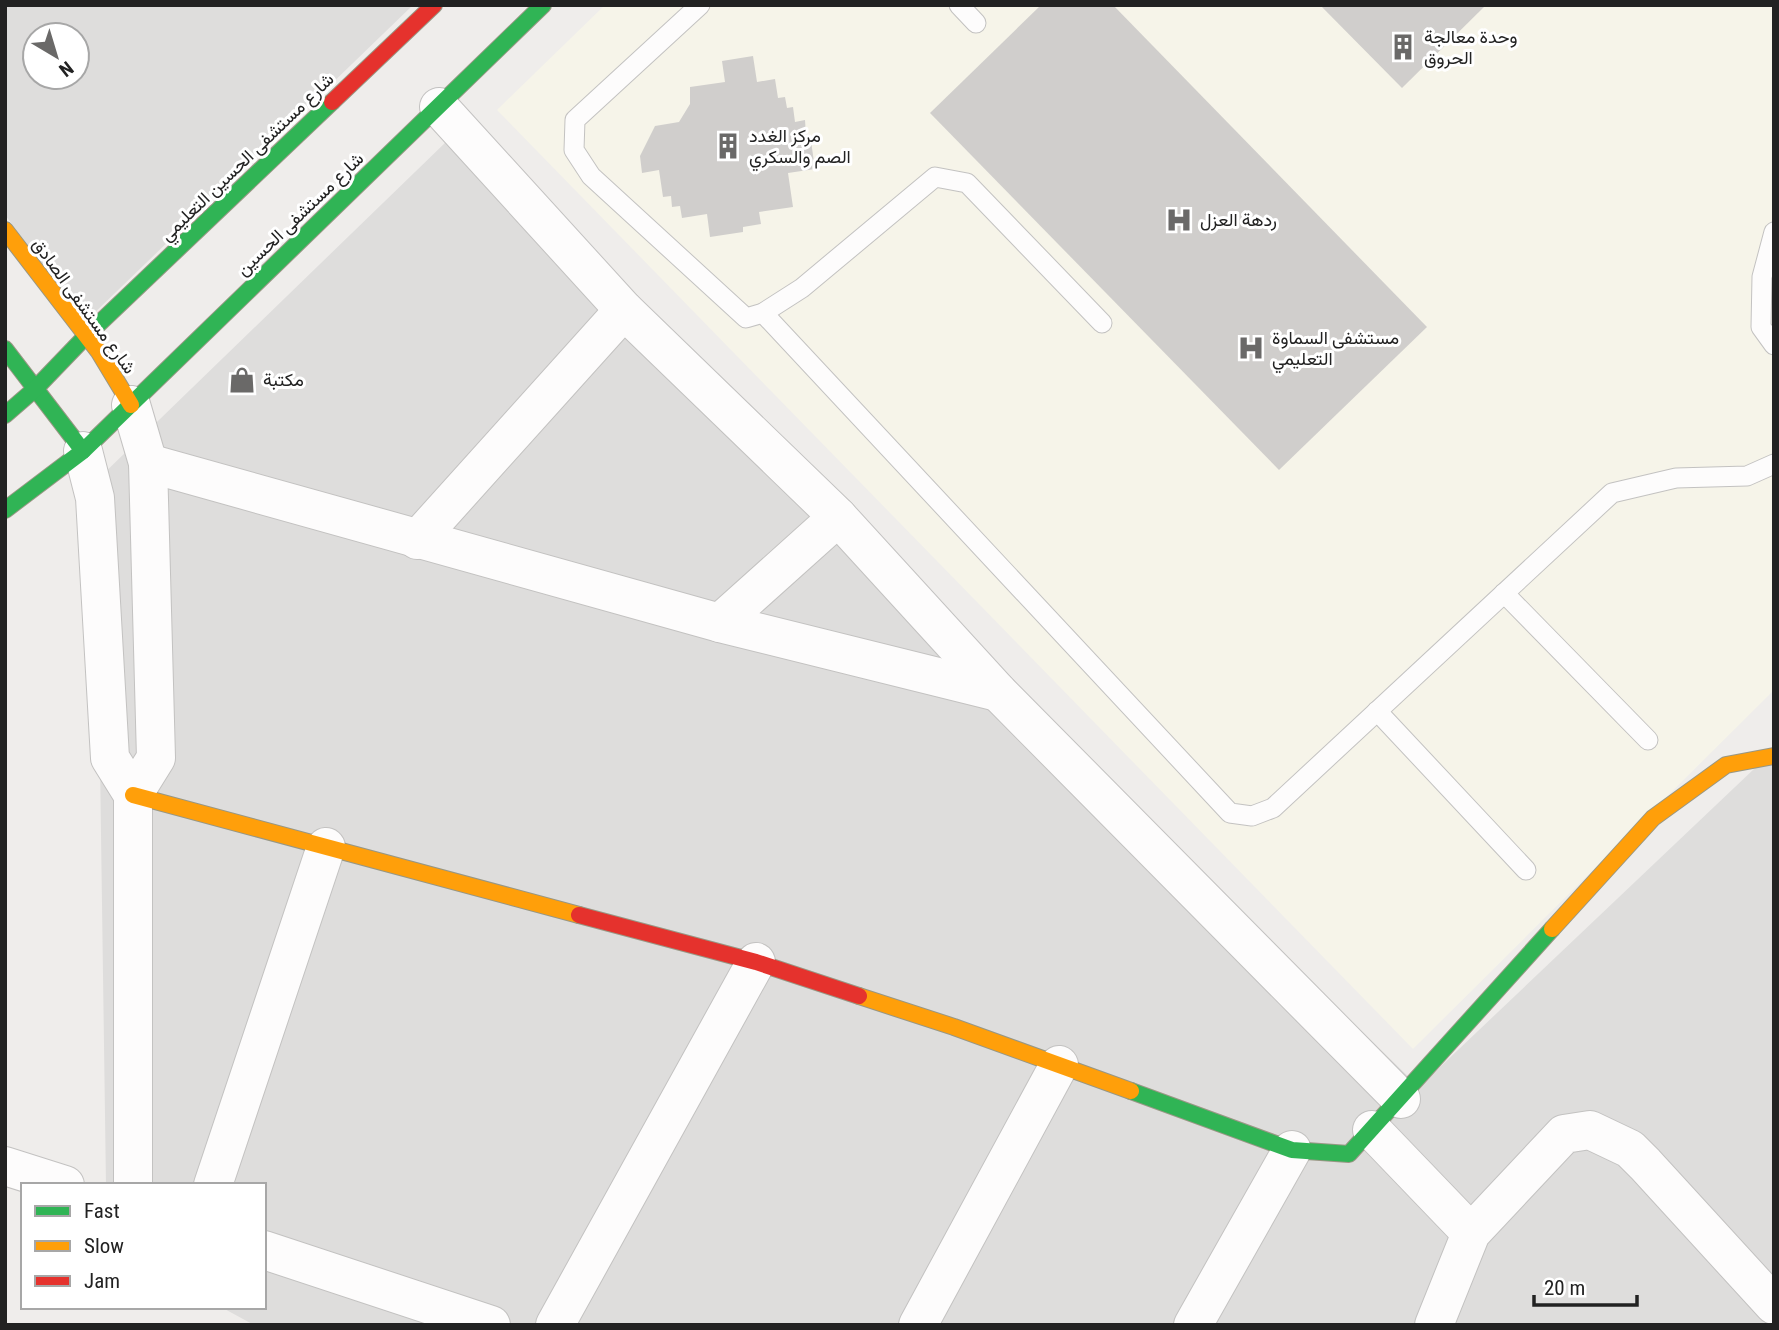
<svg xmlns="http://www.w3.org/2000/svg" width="1779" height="1330" font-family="'Roboto Condensed',Vazirmatn,sans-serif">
  <rect width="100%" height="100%" fill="#efedeb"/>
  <g fill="#dedddc" fill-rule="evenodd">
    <path d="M5 5H413L86 321 5 215ZM35 35H77V77H35Z"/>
    <path d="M447 141 1419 1087 1774 750V1325H254L221 1307H264V1185H106L96 481Z"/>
  </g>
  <path fill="#f6f4e9" d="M605 5H1774V690L1413 1049 497 110Z"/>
  <g fill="#d0cecc">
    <path d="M1041 5H1113L1427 327 1279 470 930 113Z"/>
    <path d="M1320 5H1486L1402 88Z"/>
    <path d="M753 56 757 82 775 79 778 98 785 97 787 108 793 107 795 122 805 120 806 135 810 134 815 169 788 173 793 207 759 212 761 224 743 227V232L710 237 707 214 682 218 680 206 672 207 671 196 663 197 659 170 642 173 640 156 655 126 679 122 690 104V87L725 82 722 61Z"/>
  </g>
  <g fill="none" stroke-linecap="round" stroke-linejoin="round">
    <g stroke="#c3c2c1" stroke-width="21">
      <g id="lane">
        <path d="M700 5 575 120 574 150 591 176 746 318 763 313 802 288 935 177 967 183 1102 323"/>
        <path d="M959 5 976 23"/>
        <path d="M1774 232 1762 277 1761 327 1774 345"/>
        <path d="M763 313 1230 813 1252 816 1273 808 1612 493 1676 478 1747 476 1774 464"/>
        <path d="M1504 593 1648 740"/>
        <path d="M1377 711 1526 870"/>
      </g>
    </g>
    <g stroke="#c3c2c1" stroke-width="40">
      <g id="street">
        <path d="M439 107 624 310 838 517 998 692 1401 1099"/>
        <path d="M131 405 148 463 156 758 133 795"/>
        <path d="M83 451 95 498 110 758 133 795V1185"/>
        <path d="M148 463 720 623 998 692"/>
        <path d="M417 540 624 310"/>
        <path d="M720 623 838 517"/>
        <path d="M1372 1130 1471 1233"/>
        <path d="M5 1166 65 1185"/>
        <path d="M213 1185 326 847"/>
        <path d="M264 1250 491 1325"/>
        <path d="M555 1325 756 962"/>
        <path d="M918 1325 1059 1065"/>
        <path d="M1193 1325 1292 1150"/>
        <path d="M1434 1325 1471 1233 1564 1134 1590 1130 1630 1149 1645 1164 1774 1305"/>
      </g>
    </g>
    <g stroke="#989784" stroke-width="18">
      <g id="fast">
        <path d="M5 349 83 451"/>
        <path d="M5 415 35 389 86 336 332 102"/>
        <path d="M5 510 83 451 543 5"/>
        <path d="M1131 1091 1292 1150 1349 1154 1552 929"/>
      </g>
    </g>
    <g stroke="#989784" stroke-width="18">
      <g id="slow">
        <path d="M5 230 99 352 131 405"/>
        <path d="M133 795 579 915"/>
        <path d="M1552 929 1653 818 1726 765 1774 756"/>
        <path d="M859 996 954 1027 1131 1091"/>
      </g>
    </g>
    <g stroke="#989784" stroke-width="18">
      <g id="jam">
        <path d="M332 102 434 5"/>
        <path d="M579 915 756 962 859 996"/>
      </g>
    </g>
    <use href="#lane" stroke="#fdfcfc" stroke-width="19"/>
    <use href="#street" stroke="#fdfcfc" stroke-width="38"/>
    <use href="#fast" stroke="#30b455" stroke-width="16"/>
    <use href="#slow" stroke="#ff9f0a" stroke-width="16"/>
    <use href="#jam" stroke="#e5322d" stroke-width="16"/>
  </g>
  <defs>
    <g id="building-bare" transform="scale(2.1)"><path d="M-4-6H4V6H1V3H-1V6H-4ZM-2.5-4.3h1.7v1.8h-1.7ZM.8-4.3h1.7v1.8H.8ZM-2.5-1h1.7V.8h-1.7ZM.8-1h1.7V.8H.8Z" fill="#6a6968" stroke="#fff" stroke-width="2.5" paint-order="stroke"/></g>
    <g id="hospital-bare" transform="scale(2.1)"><path d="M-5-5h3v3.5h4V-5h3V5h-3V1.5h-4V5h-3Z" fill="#6a6968" stroke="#fff" stroke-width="2.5" paint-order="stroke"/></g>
    <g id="shop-bare" transform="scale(2.1)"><path d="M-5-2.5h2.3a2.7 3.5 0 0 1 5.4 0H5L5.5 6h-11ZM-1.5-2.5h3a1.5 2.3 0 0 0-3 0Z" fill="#6a6968" stroke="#fff" stroke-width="2.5" paint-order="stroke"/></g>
  </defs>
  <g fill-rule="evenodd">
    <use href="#building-bare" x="1403" y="47"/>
    <use href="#building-bare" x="728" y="146"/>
    <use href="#hospital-bare" x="1179" y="220"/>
    <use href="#hospital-bare" x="1251" y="348"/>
    <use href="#shop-bare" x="242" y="380"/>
  </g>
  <g text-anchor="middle" stroke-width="6" stroke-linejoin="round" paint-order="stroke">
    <g font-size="18" fill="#222" stroke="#fff" text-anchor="start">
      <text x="1424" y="43">وحدة معالجة<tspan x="1424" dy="21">الحروق</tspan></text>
      <text x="749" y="142">مركز الغدد<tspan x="749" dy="21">الصم والسكري</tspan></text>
      <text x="1200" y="226">ردهة العزل</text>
      <text x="1272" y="344">مستشفى السماوة<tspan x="1272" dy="21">التعليمي</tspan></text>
      <text x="263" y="386">مكتبة</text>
    </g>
    <g font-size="18" fill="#222" stroke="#fff">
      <text transform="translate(247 157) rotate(-44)" y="6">شارع مستشفى الحسين التعليمي</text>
      <text transform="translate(300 214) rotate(-44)" y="6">شارع مستشفى الحسين</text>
      <text transform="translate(84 306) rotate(54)" y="6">شارع مستشفى الصادق</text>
    </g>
  </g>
  <rect width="1779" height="1330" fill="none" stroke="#222222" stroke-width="14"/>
  <rect x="21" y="1183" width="245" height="126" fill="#ffffff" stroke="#a7a7a7" stroke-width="2"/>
  <rect x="35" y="1206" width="35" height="10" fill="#30b455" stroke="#a7a7a7" stroke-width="2"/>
  <text x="84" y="1218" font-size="21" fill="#222222">Fast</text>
  <rect x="35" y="1241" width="35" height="10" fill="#ff9f0a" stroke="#a7a7a7" stroke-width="2"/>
  <text x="84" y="1253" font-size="21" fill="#222222">Slow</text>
  <rect x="35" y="1276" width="35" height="10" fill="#e5322d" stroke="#a7a7a7" stroke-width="2"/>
  <text x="84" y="1288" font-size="21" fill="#222222">Jam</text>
  <g transform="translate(56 56) rotate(142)"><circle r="33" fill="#ffffff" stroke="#a7a7a7" stroke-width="2"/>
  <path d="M0-5L12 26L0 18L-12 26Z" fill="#6a6968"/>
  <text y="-10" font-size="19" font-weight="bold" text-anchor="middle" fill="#222222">N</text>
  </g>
  <path d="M1534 1295v10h103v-10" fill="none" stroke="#222222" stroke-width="3.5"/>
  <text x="1544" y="1295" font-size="21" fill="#222222" stroke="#ffffff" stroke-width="5" paint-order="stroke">20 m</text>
</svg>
